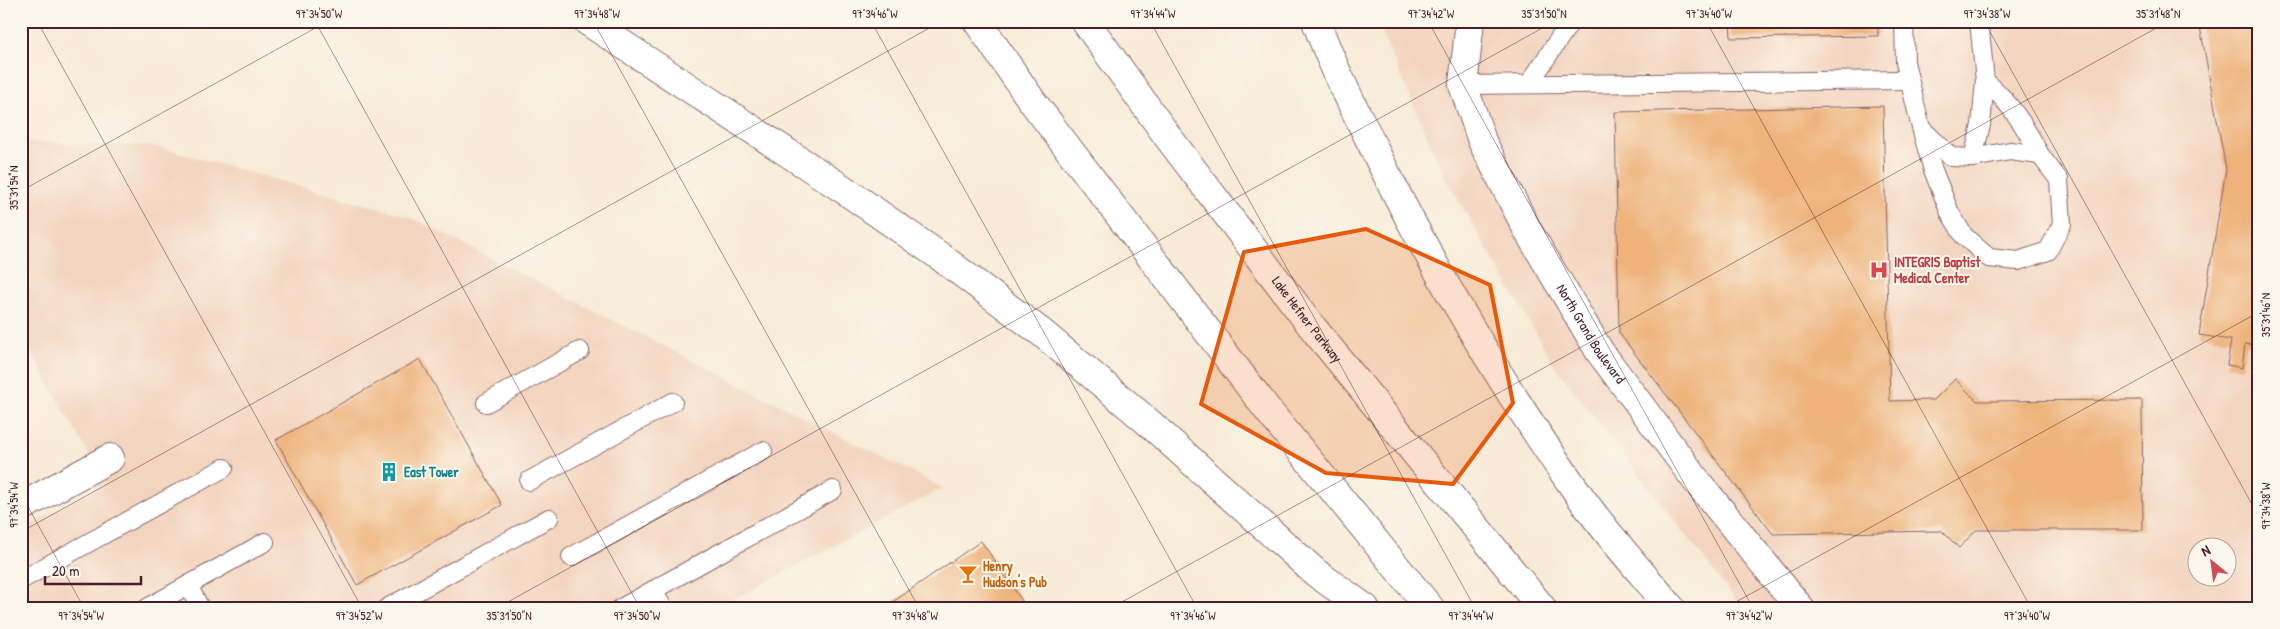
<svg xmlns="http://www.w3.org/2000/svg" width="2280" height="629" font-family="'Patrick Hand',sans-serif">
  <rect width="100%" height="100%" fill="#fbf7ec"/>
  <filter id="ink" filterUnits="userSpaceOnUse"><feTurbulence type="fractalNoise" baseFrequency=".02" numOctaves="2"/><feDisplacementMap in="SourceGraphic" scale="10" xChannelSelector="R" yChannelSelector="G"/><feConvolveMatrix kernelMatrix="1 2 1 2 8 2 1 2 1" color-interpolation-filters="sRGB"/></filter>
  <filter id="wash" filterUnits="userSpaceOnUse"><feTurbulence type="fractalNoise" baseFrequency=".0096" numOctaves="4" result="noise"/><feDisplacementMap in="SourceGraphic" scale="20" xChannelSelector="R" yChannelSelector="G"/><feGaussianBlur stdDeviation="1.12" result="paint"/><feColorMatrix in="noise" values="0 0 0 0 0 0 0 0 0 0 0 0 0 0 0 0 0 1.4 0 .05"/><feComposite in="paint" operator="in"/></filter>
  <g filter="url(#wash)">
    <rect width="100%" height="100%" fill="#f7ebd7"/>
    <g fill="#f3d4bf" fill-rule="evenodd">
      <path d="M1377 21H2259V608H1742L1555 366 1444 175ZM2198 546H2228V576H2198Z"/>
      <path d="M21 142 154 146 408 216 943 488 723 605 724 608H21V530L105 483 21 334Z"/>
    </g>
    <g id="blocks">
      <g fill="#eeb27a">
        <path d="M1730 21H1878V36L1731 38Z"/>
        <path d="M2199 21H2259V346L2245 344 2242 368 2227 365 2231 340 2199 335 2226 169Z"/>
        <path d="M1883 106 1890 401 1934 400 1955 379 1977 401 2142 400 2143 530H1976L1959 548 1942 531 1773 534 1619 333 1615 112Z"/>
        <path d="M420 359 502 505 357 585 276 440Z"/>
        <path d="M981 541 1027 608H884Z"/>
      </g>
    </g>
  </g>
  <g filter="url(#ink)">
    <use href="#blocks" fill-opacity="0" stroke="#876667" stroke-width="1"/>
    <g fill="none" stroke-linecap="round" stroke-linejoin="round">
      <g stroke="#876667" stroke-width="20">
        <g id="lane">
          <path d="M1904 21 1905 62 1921 128 1933 170 1950 213 1964 236 1989 258 2018 261 2048 251 2062 224 2059 180 2040 155 2010 151 1973 158 1951 157 1921 128"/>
          <path d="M1985 81C2009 101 2026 127 2040 155"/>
          <path d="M1529 84 1571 21"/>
          <path d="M1463 85 1909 80"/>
          <path d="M1973 158 1981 125 1985 81 1979 21"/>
          <path d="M486 403 580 351"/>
          <path d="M529 481 673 402"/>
          <path d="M571 557 763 451"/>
          <path d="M21 580 224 468"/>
          <path d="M188 585 200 608"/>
          <path d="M653 590 663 608"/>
          <path d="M147 608 265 542"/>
          <path d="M387 608 549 518"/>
          <path d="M621 608 833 490"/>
        </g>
      </g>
      <g stroke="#876667" stroke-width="30">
        <g id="street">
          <path id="s1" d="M1470 21 1463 85 1482 141 1528 231 1600 352 1699 484 1800 608"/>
          <path d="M21 507 110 458"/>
        </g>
      </g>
      <g stroke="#876667" stroke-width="30">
        <g id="highway">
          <path d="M587 21 843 189 938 255 1042 333 1147 421 1316 573 1365 608"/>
          <path d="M977 21 1032 101 1270 413 1430 608"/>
          <path id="s2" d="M1085 21 1168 137 1313 328 1542 608"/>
          <path d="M1316 21C1333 69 1357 113 1379 159 1437 277 1506 392 1582 499 1609 537 1641 572 1671 608"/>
        </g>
      </g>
      <use href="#lane" stroke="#fff" stroke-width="18"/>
      <use href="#street" stroke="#fff" stroke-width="28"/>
      <use href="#highway" stroke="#fff" stroke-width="28"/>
    </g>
  </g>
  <path fill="#e8590c" fill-opacity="0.2" stroke="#e8590c" stroke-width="4" stroke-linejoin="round" d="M1366 229 1490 285 1513 403 1453 484 1326 473 1201 404 1244 252Z"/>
  <path fill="none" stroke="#4a1f2b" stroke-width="1" stroke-opacity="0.45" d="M37 21 362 608M315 21 640 608M593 21 919 608M871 21 1197 608M1150 21 1475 608M1428 21 1753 608M1706 21 2031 608M1984 21 2259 517M21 191 328 21M21 494 84 608M21 532 942 21M497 608 1555 21M1111 608 2169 21M1725 608 2259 312"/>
  <defs>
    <g id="hospital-bare" transform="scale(1.5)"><path d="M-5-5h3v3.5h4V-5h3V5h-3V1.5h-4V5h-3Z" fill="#e0444e" stroke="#fbf7ec" stroke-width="2.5" paint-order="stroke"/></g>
    <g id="building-bare" transform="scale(1.5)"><path d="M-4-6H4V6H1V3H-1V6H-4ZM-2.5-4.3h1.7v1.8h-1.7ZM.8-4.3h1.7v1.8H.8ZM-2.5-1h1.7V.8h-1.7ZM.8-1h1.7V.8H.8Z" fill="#0f9aa8" stroke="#fbf7ec" stroke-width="2.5" paint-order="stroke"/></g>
    <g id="bar-bare" transform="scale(1.5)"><path d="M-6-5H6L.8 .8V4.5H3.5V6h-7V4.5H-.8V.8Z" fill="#e8710a" stroke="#fbf7ec" stroke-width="2.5" paint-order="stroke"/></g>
  </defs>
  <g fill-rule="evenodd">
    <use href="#hospital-bare" x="1879" y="270"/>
    <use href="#building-bare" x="389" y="472"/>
    <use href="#bar-bare" x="968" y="574"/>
  </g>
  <g text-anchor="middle" stroke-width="4" stroke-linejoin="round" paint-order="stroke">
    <g font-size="14" font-weight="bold" fill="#be3a42" stroke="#fbf7ec" text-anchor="start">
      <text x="1894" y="267">INTEGRIS Baptist<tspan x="1894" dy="16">Medical Center</tspan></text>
    </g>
    <g font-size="14" fill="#4a1f2b" stroke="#fbf7ec">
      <text dy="5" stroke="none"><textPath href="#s2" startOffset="372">Lake Hefner Parkway</textPath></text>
      <text dy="5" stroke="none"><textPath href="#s1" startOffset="345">North Grand Boulevard</textPath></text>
    </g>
    <g font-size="14" font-weight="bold" fill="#0d838f" stroke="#fbf7ec" text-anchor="start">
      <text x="404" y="477">East Tower</text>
    </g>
    <g font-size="14" font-weight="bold" fill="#c56008" stroke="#fbf7ec" text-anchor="start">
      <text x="983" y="571">Henry<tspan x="983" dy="16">Hudson's Pub</tspan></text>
    </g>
  </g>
  <rect width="2280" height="629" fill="none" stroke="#fbf7ec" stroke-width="55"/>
  <g transform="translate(2212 562) rotate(331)"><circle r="24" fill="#fbf7ec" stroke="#b4a19f"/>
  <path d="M0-4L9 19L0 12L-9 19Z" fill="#d1495b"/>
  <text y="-8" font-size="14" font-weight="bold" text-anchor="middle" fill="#4a1f2b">N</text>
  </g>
  <path d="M45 576v8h96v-8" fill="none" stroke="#4a1f2b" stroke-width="2.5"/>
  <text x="52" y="576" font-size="15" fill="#4a1f2b" stroke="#fbf7ec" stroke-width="4" paint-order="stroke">20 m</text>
  <rect x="28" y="28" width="2224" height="574" fill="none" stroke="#4a1f2b" stroke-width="2"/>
  <g font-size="12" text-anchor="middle" fill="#4a1f2b">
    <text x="319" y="18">97°34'50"W</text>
    <text x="597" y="18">97°34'48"W</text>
    <text x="875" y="18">97°34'46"W</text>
    <text x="1153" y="18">97°34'44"W</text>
    <text x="1431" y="18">97°34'42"W</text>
    <text x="1544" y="18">35°31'50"N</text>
    <text x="1709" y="18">97°34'40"W</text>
    <text x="1987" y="18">97°34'38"W</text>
    <text x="2158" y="18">35°31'48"N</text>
    <text transform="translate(14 188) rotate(-90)" y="4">35°31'54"N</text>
    <text transform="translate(2266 315) rotate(-90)" y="4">35°31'46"N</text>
    <text transform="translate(14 505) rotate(-90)" y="4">97°34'54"W</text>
    <text transform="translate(2266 506) rotate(-90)" y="4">97°34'38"W</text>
    <text x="81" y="620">97°34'54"W</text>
    <text x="359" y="620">97°34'52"W</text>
    <text x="509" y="620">35°31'50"N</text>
    <text x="637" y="620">97°34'50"W</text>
    <text x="915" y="620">97°34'48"W</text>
    <text x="1193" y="620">97°34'46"W</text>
    <text x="1471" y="620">97°34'44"W</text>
    <text x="1749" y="620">97°34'42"W</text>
    <text x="2027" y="620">97°34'40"W</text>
  </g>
</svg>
